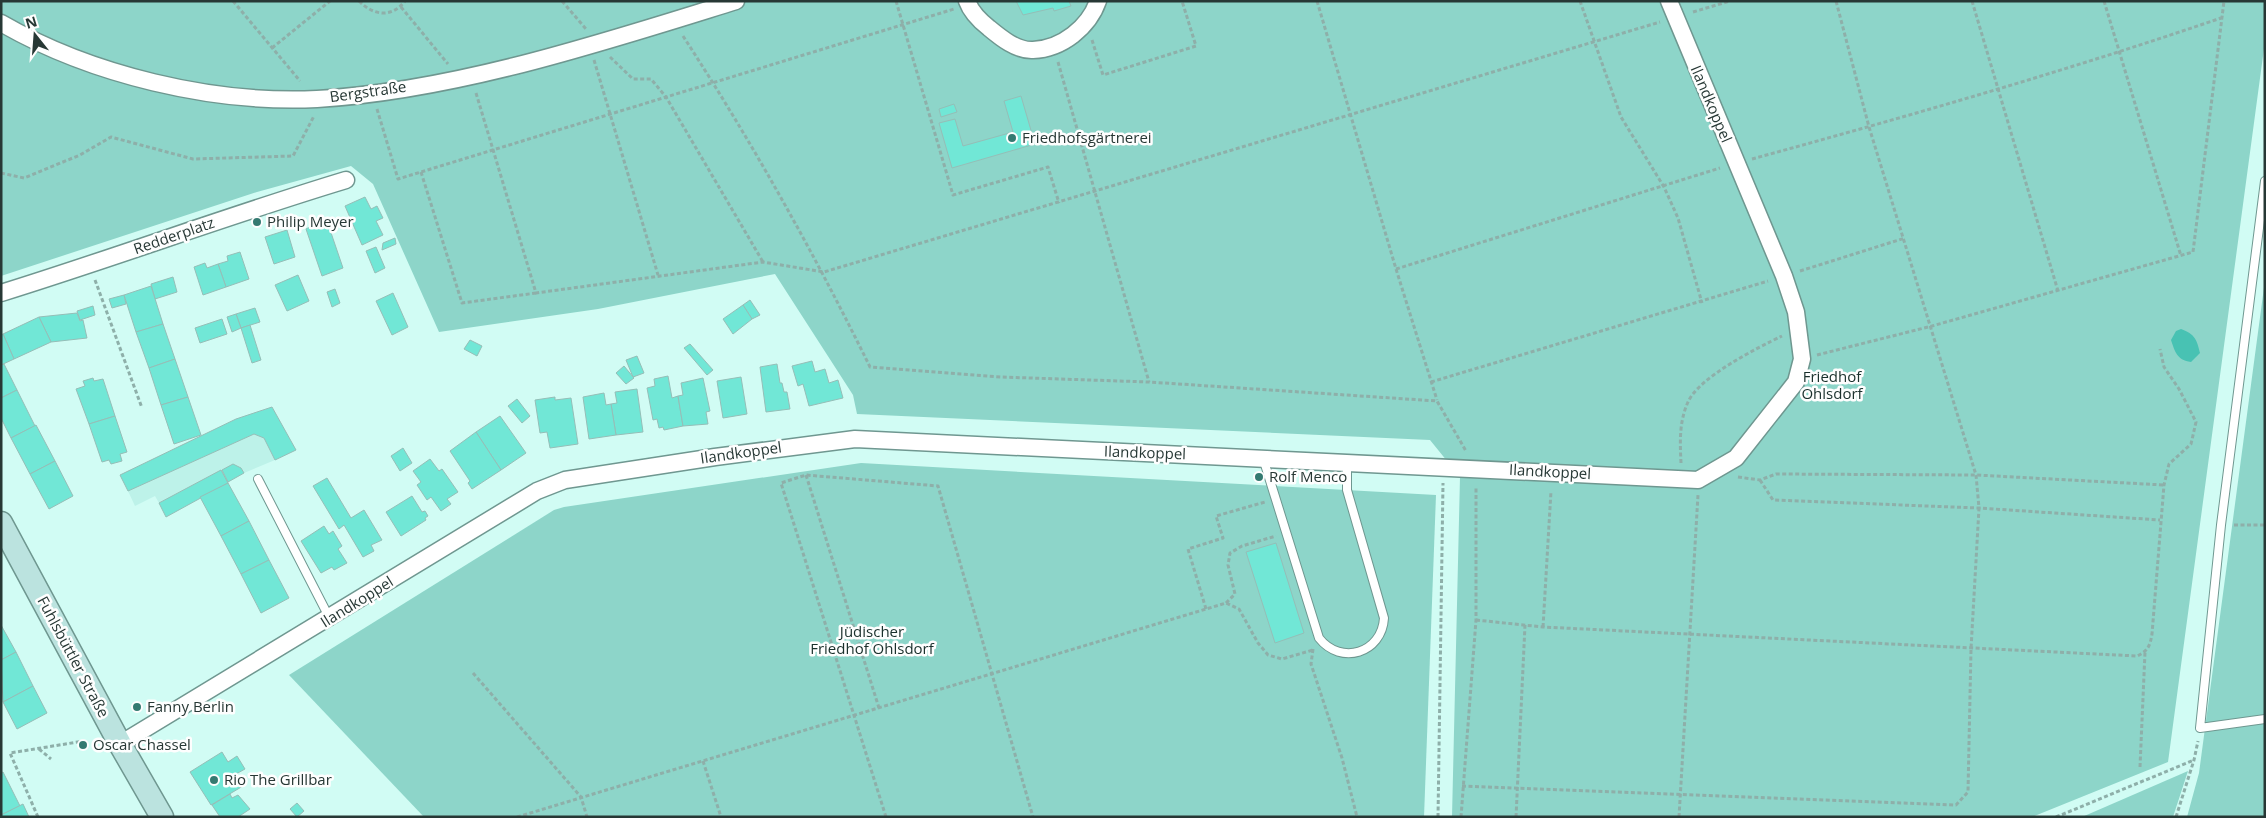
<svg xmlns="http://www.w3.org/2000/svg" width="2266" height="818" font-family="'Open Sans',sans-serif">
  <rect width="100%" height="100%" fill="#d1fcf4"/>
  <path fill="#bdf2e9" d="M254 434 264 438 275 460 244 473 241 468 232 465 159 503 155 496 135 506 128 491Z"/>
  <g fill="#8dd5c9">
    <path d="M1 1H2265V41L2168 762 2032 817H1452L1460 477 1430 440 857 414 853 395 775 274 598 309 439 332 373 184 351 166 257 192 1 276Z"/>
    <path d="M2265 280V817H2187L2199 773Z"/>
    <path d="M861 463 1436 495 1424 817H424L289 675 554 510 564 507Z"/>
    <path d="M2188 771 2173 817H2082Z"/>
  </g>
  <path fill="#48c2b3" d="M2181 329C2195 334 2197 340 2200 353L2191 362C2177 360 2175 352 2171 340L2176 331Z"/>
  <g fill="#71e7d6" stroke="#95beb7">
    <path d="M1016 1H1069L1071 6 1054 11 1053 8 1023 15Z"/>
    <path d="M1021 96 1035 144 952 168 939 123 955 119 963 146 1013 132 1004 101Z"/>
    <path d="M954 104 957 112 941 117 939 109Z"/>
    <path d="M365 197 371 209 377 206 383 218 376 221 383 235 362 245 345 206Z"/>
    <path d="M326 218 343 268 322 276 306 229Z"/>
    <path d="M287 230 295 257 274 264 265 237Z"/>
    <path d="M395 238 396 244 382 250 383 243Z"/>
    <path d="M376 247 385 268 375 273 366 251Z"/>
    <path d="M240 252 249 279 226 287 218 264 228 261 227 256Z"/>
    <path d="M205 263 207 268 218 264 226 287 203 295 194 267Z"/>
    <path d="M298 275 309 301 287 311 275 285Z"/>
    <path d="M173 277 177 292 155 299 151 284Z"/>
    <path d="M151 286 163 324 136 332 124 295Z"/>
    <path d="M335 289 340 303 332 307 327 292Z"/>
    <path d="M393 293 408 327 392 335 376 301Z"/>
    <path d="M124 295 126 304 112 308 109 299Z"/>
    <path d="M750 300 760 315 752 319 743 305Z"/>
    <path d="M743 305 752 319 733 334 723 319Z"/>
    <path d="M93 306 95 315 80 320 77 311Z"/>
    <path d="M255 308 260 322 241 328 236 314Z"/>
    <path d="M77 313 80 321 83 320 87 338 51 342 39 317Z"/>
    <path d="M236 314 241 328 232 332 227 317Z"/>
    <path d="M39 317 51 342 14 359 3 334Z"/>
    <path d="M222 319 227 334 200 343 195 328Z"/>
    <path d="M163 324 175 359 149 368 136 332Z"/>
    <path d="M250 325 261 360 252 363 241 328Z"/>
    <path d="M3 334 14 359 1 365V335Z"/>
    <path d="M470 340 482 346 477 356 464 349Z"/>
    <path d="M690 344 713 370 707 375 684 348Z"/>
    <path d="M637 356 644 373 633 377 626 360Z"/>
    <path d="M175 359 188 397 161 405 149 368Z"/>
    <path d="M812 361 815 372 825 369 829 383 838 380 843 398 809 406 803 384 798 386 792 366Z"/>
    <path d="M4 364 17 390 1 398V365Z"/>
    <path d="M777 364 780 383H782L784 392H787L790 409 766 412 760 367Z"/>
    <path d="M624 366 634 378 626 384 616 373Z"/>
    <path d="M668 376 672 398 678 396 683 426 664 430 663 427 659 428 657 419 653 420 647 388 655 386 654 379Z"/>
    <path d="M741 377 747 414 723 418 717 381Z"/>
    <path d="M93 378 94 381 103 379 115 416 89 424 76 389 85 386 83 381Z"/>
    <path d="M703 378 710 411 706 412 708 424 683 426 678 396 683 395 681 383Z"/>
    <path d="M637 389 643 432 616 435 611 404 617 403 615 392Z"/>
    <path d="M17 390 35 426 11 438 1 418V398Z"/>
    <path d="M604 393 606 405 611 404 616 435 589 439 583 397Z"/>
    <path d="M188 397 201 435 174 444 161 405Z"/>
    <path d="M555 397V400L571 398 578 444 550 448 547 432 540 433 535 400Z"/>
    <path d="M517 399 530 416 522 423 508 406Z"/>
    <path d="M272 407 296 450 275 460 264 438 254 434 128 491 120 475 236 419Z"/>
    <path d="M115 416 127 452 120 454 122 461 111 464 109 460 102 462 89 424Z"/>
    <path d="M500 416 526 453 501 470 476 432Z"/>
    <path d="M36 425 55 461 30 474 11 438Z"/>
    <path d="M476 432 501 470 472 489 468 483 470 481 450 451Z"/>
    <path d="M403 448 412 463 400 471 391 456Z"/>
    <path d="M430 459 439 471 442 469 458 492 447 499 451 504 441 511 431 497 427 500 417 485 421 482 413 471Z"/>
    <path d="M55 461 73 496 49 509 30 474Z"/>
    <path d="M233 464 241 468 244 473 228 482 222 470Z"/>
    <path d="M221 470 228 483 166 517 159 503Z"/>
    <path d="M327 478 351 518 364 510 382 540 371 545 374 551 363 557 344 525 339 529 313 486Z"/>
    <path d="M228 483 249 521 221 536 200 497Z"/>
    <path d="M412 496 422 512 425 511 428 516 425 518 426 520 401 536 386 512Z"/>
    <path d="M249 521 269 560 241 574 221 536Z"/>
    <path d="M324 526 329 534 333 531 342 546 338 549 347 563 334 570 332 567 321 573 301 541Z"/>
    <path d="M1276 543 1304 633 1275 643 1246 552Z"/>
    <path d="M269 560 289 598 261 613 241 574Z"/>
    <path d="M1 625 16 652 1 660Z"/>
    <path d="M16 652 33 686 3 702 1 660Z"/>
    <path d="M33 686 47 713 17 729 3 702Z"/>
    <path d="M222 752 228 762 237 756 245 769 236 774 243 786 211 805 190 772Z"/>
    <path d="M3 772 20 806 1 815V773Z"/>
    <path d="M230 794 232 798 238 795 250 809 238 817H220L212 805Z"/>
    <path d="M297 803 304 811 297 817 290 809Z"/>
    <path d="M23 804 29 817H1V815Z"/>
  </g>
  <g fill="none" stroke-linecap="round" stroke-linejoin="round">
    <g stroke="#6f9790" stroke-width="10">
      <g id="service">
        <path d="M2265 181 2221 525 2200 728 2265 719"/>
        <path d="M1263 458 1319 638C1341 666 1382 653 1384 618L1347 490V463"/>
        <path d="M258 479 329 617"/>
      </g>
    </g>
    <g stroke="#6f9790" stroke-width="19">
      <g id="minor">
        <path d="M967 1C971 12 980 21 989 28 1001 38 1017 51 1033 50 1062 49 1089 27 1098 1"/>
        <path d="M1 23C91 75 213 104 317 99 455 91 604 42 736 1"/>
        <path d="M1 293C117 257 230 215 346 180"/>
        <path d="M120 744 537 491 565 480 715 457 855 439 1698 480 1736 458 1796 382 1802 359 1796 312 1784 276 1669 1"/>
      </g>
    </g>
    <g stroke="#6f9790" stroke-width="25">
      <path id="secondary" d="M1 523 120 744 162 817"/>
    </g>
    <g stroke="#8eafa9" stroke-width="3" stroke-dasharray="4 2.5" stroke-linecap="butt">
      <path d="M233 1 300 81"/>
      <path d="M359 1C374 16 392 18 405 1"/>
      <path d="M562 1 586 29"/>
      <path d="M896 1 953 195 1048 167 1059 203"/>
      <path d="M1317 1 1396 269 1437 400"/>
      <path d="M1580 1 1621 117 1664 187 1678 218 1702 303"/>
      <path d="M1972 1 2058 291"/>
      <path d="M2104 1 2181 256"/>
      <path d="M401 7 448 64"/>
      <path d="M1693 12 1730 1"/>
      <path d="M683 36C752 142 814 253 870 367L1001 377 1149 382 1437 401 1466 451"/>
      <path d="M1092 40 1103 75 1196 46 1182 1"/>
      <path d="M272 48 330 1"/>
      <path d="M610 57 633 79H651L666 97 763 262"/>
      <path d="M594 60 658 275"/>
      <path d="M1058 62 1149 382"/>
      <path d="M476 93 536 293 763 262 824 272 1660 22"/>
      <path d="M377 109 398 179 954 9"/>
      <path d="M1752 159C1909 116 2066 71 2221 18"/>
      <path d="M421 172 462 303 536 293"/>
      <path d="M1 173 24 178 80 155 111 137 193 159 293 156 314 116"/>
      <path d="M1396 269 1720 168"/>
      <path d="M1800 271 1905 238"/>
      <path d="M95 280 142 408"/>
      <path d="M1817 355 1932 326 2193 252 2224 1"/>
      <path d="M1431 382 1768 281"/>
      <path d="M1681 463C1680 442 1679 422 1688 402 1699 377 1757 348 1782 336"/>
      <path d="M806 475 879 708"/>
      <path d="M1738 477 1760 480 1776 474 1976 475 2164 485"/>
      <path d="M1760 480 1773 500 1979 508 2160 520"/>
      <path d="M2234 525H2265"/>
      <path d="M1226 603 1235 594 1228 565 1230 553 1242 546 1276 536"/>
      <path d="M1206 609 1188 549 1223 538 1216 516 1265 502"/>
      <path d="M1476 620 1543 627 2137 656C2148 651 2150 646 2152 634L2164 485 2169 464 2191 444 2196 422 2179 389 2164 367 2160 349"/>
      <path d="M1543 627 1551 491"/>
      <path d="M1313 649 1311 664 1342 758 1357 817"/>
      <path d="M473 673 581 797 587 817"/>
      <path d="M39 749 51 759"/>
      <path d="M703 761 721 817"/>
      <path d="M2140 767 2145 652"/>
      <path d="M1462 786 1956 805 1968 792 1971 649 1979 508 1976 475 1869 127 1836 1"/>
      <path d="M38 817 10 753 84 741"/>
      <path d="M517 817 1226 603 1239 609 1258 643 1268 655 1282 659 1313 650"/>
      <path d="M886 817 781 483 806 475 938 486 1033 817"/>
      <path d="M1438 817 1443 483"/>
      <path d="M1461 817 1476 620V487"/>
      <path d="M1516 817 1525 625"/>
      <path d="M1679 817 1698 495"/>
      <path d="M2056 817 2194 760"/>
      <path d="M2176 817 2194 760 2198 741"/>
    </g>
    <use href="#service" stroke="#fff" stroke-width="8"/>
    <use href="#minor" stroke="#fff" stroke-width="16"/>
    <use href="#secondary" stroke="#bbe3df" stroke-width="22"/>
  </g>
  <g fill="#347a71" stroke="#fefefe" stroke-width="2">
    <circle cx="1012" cy="138" r="5"/>
    <circle cx="257" cy="222" r="5"/>
    <circle cx="1259" cy="477" r="5"/>
    <circle cx="137" cy="707" r="5"/>
    <circle cx="83" cy="745" r="5"/>
    <circle cx="214" cy="780" r="5"/>
  </g>
  <g text-anchor="middle" stroke-width="5" stroke-linejoin="round" paint-order="stroke">
    <g font-size="15" fill="#273835" stroke="#fefefe">
      <text transform="translate(368 92) rotate(-8)" y="5">Bergstraße</text>
      <text transform="translate(1711 104) rotate(67)" y="5">Ilandkoppel</text>
      <text transform="translate(174 236) rotate(-19)" y="5">Redderplatz</text>
      <text transform="translate(741 453) rotate(-8)" y="5">Ilandkoppel</text>
      <text transform="translate(1145 453) rotate(2)" y="5">Ilandkoppel</text>
      <text transform="translate(1550 472) rotate(3)" y="5">Ilandkoppel</text>
      <text transform="translate(357 602) rotate(-32)" y="5">Ilandkoppel</text>
      <text transform="translate(73 657) rotate(62)" y="5">Fuhlsbüttler Straße</text>
    </g>
    <g font-size="15" fill="#273835" stroke="#fefefe" text-anchor="start">
      <text x="1022" y="143">Friedhofsgärtnerei</text>
      <text x="267" y="227">Philip Meyer</text>
      <text x="1269" y="482">Rolf Menco</text>
      <text x="147" y="712">Fanny Berlin</text>
      <text x="93" y="750">Oscar Chassel</text>
      <text x="224" y="785">Rio The Grillbar</text>
    </g>
    <g font-size="15" fill="#1a302c" stroke="#fefefe">
      <text x="1832" y="382">Friedhof<tspan x="1832" dy="17">Ohlsdorf</tspan></text>
      <text x="872" y="637">Jüdischer<tspan x="872" dy="17">Friedhof Ohlsdorf</tspan></text>
    </g>
  </g>
  <rect width="2266" height="818" fill="none" stroke="#273835" stroke-width="5"/>
  <g transform="translate(35 35) rotate(343)" stroke="#fefefe" stroke-width="4" paint-order="stroke">
  <path d="M0-4L9 19L0 12L-9 19Z" fill="#273835"/>
  <text y="-8" font-size="14" font-weight="bold" text-anchor="middle" fill="#273835">N</text>
  </g>
</svg>
